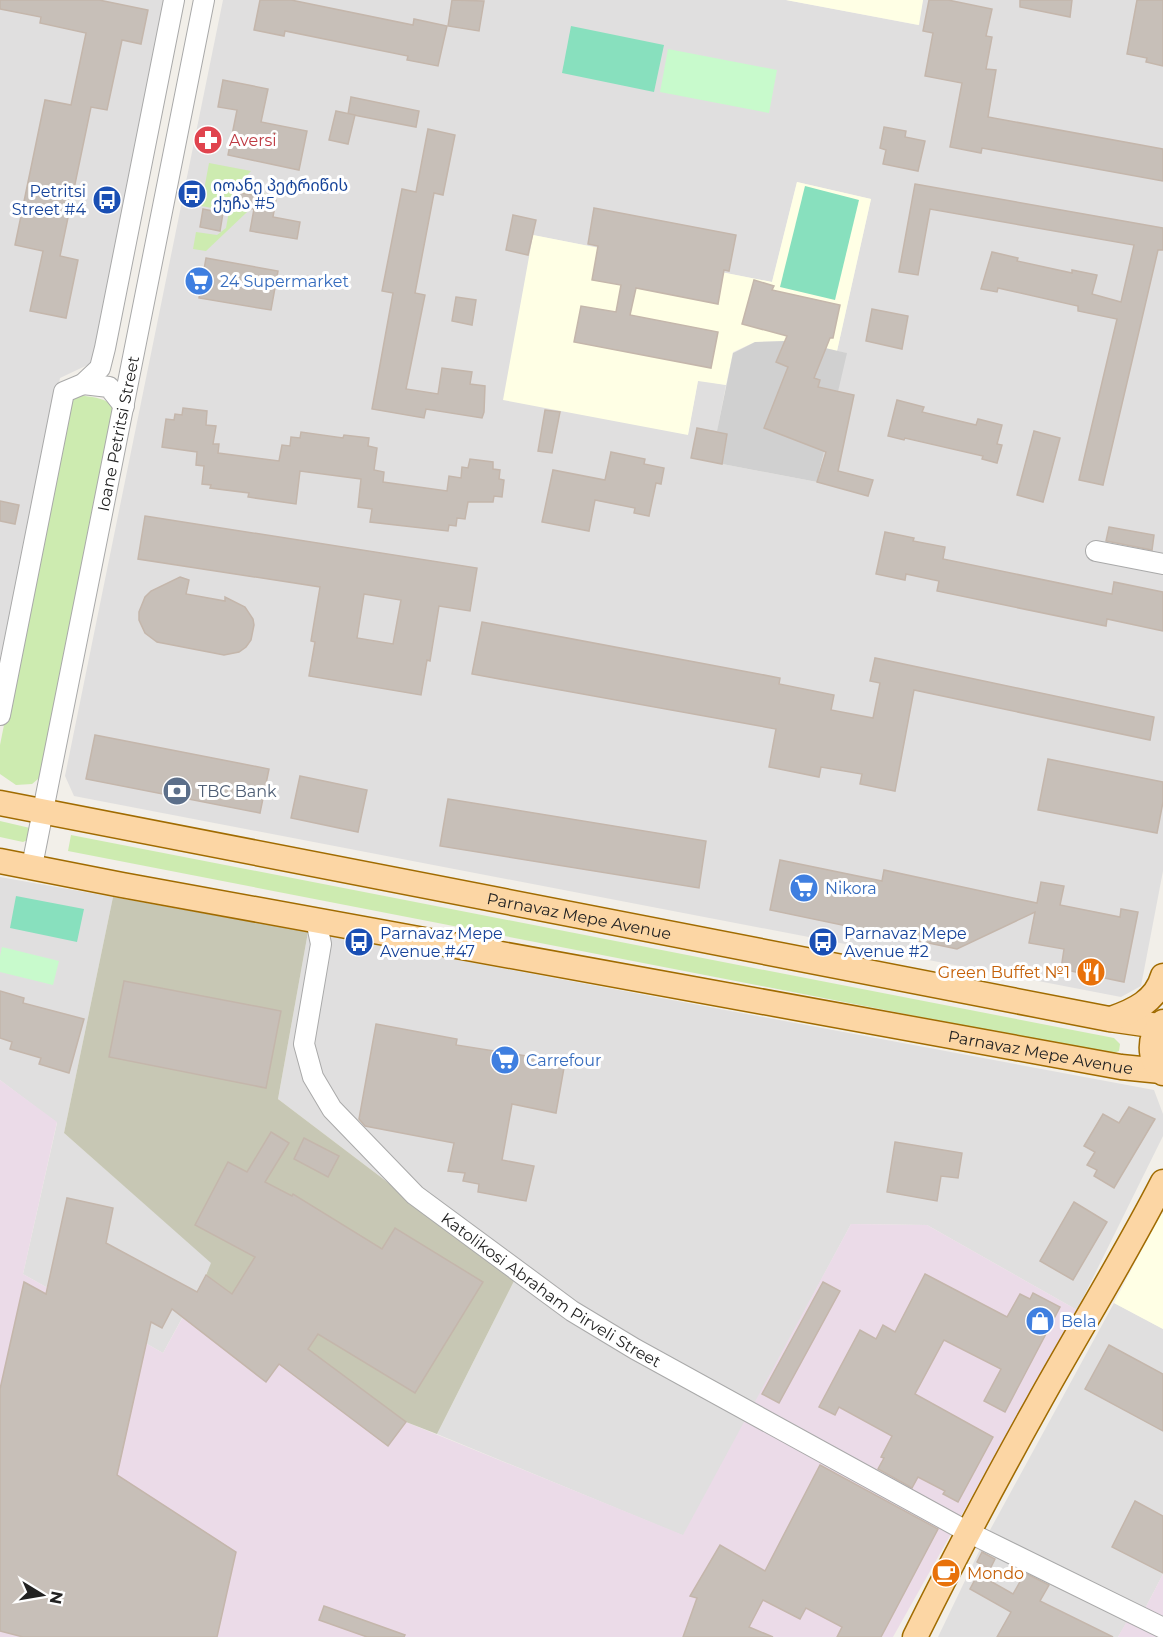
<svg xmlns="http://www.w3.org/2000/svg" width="1163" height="1637" font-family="Montserrat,'Noto Sans Georgian',sans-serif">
  <rect width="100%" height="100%" fill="#f2efe9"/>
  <g fill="#e0dfdf" fill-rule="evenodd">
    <path d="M0 0H168L96 361 60 378 0 688Z"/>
    <path d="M223 0H786L918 25 923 0H1163V871L1141 986 1121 997 74 796 65 776ZM797 182 871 199 837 351 846 353 817 482 691 458 717 432 726 385 698 380 688 434 533 235 772 282Z"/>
    <path d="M0 877 113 897 64 1133 212 1263 163 1353 23 1274 57 1123 0 1080Z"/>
    <path d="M308 932 1154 1090 1163 1114V1136L1077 1310 927 1225 851 1224 684 1536 437 1434 515 1279 278 1099Z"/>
    <path d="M1114 1303 1163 1329V1574L1137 1624 1128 1620 1118 1637H938L984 1541Z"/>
  </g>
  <g fill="#ebdbe8">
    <path d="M0 1080 57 1122 23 1274 163 1353 206 1275 406 1422 683 1535 851 1224 927 1225 1077 1310 893 1637H0Z"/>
    <path d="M1163 1574V1637H1118L1128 1619 1137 1624Z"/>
  </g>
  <g fill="#ffffe5">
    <path d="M786 0H923L919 25Z"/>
    <path d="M797 182 871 199 837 351 825 348 823 356 785 341 755 342 733 352 726 385 698 381 688 435 503 400 533 235 772 282Z"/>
    <path d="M1161 1213 1163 1214V1329L1114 1303Z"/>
  </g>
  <path fill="#d0d0d0" d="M785 341 823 356 825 348 847 353 817 482 691 458 697 428 717 431 733 353 755 342Z"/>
  <path fill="#c7c7b4" d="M113 897 308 932 278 1099 515 1279 437 1434 406 1422 206 1275 211 1263 64 1133Z"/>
  <g fill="#cdebb0">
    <path d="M209 163 251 171 235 189 266 194 206 251 193 249 196 232 217 235 226 228 229 211 201 206Z"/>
    <path d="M80 395C94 398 111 397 115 413L44 774 32 784 16 785 0 774V745L68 405 73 399Z"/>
    <path d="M0 821 30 828V839L23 842 0 837Z"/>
    <path d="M71 835 1114 1038 1120 1044 1119 1051 1111 1054 68 851Z"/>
  </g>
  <g fill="#c8facc">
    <path d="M668 49 777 70 769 113 660 92Z"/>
    <path d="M2 947 59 961 53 985 0 972V956Z"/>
  </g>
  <g fill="#88e0be">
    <path d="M571 26 664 45 654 92 562 73Z"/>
    <path d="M805 186 859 200 835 300 780 287Z"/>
    <path d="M16 896 84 909 77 942 10 928Z"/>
  </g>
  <g fill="#c7bfb8" stroke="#c4b6ab" stroke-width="1.5" fill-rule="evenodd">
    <path d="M0 0H99L148 10 141 44 122 40 107 110 91 107 60 256 78 260 66 318 30 311 43 251 15 245 45 100 71 105 86 33 40 23 41 17 0 9Z"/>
    <path d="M260 0H291L413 25 414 19 447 26 438 66 407 60 408 56 285 31 284 36 254 30Z"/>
    <path d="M452 0 484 1 479 31 448 26Z"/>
    <path d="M929 0H948L992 9 986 36 992 37 986 69 996 70 988 117 1163 149V181L982 148 981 153 950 147 962 83 925 76 933 33 923 31Z"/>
    <path d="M1020 0H1072L1070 17 1020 7Z"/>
    <path d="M1137 0H1163V66L1146 62 1147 58 1127 54Z"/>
    <path d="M223 80 268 89 261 122 307 131 299 170 228 155 237 110 218 107Z"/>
    <path d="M351 97 419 111 416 127 348 114Z"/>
    <path d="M336 111 355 115 348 144 329 140Z"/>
    <path d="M884 127 906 131 905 137 925 141 918 171 883 164 886 150 880 148Z"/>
    <path d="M428 129 455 135 443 195 434 193 415 293 425 295 406 389 438 394 442 368 472 372 470 384 485 386 484 412 482 418 426 409 424 418 372 409 393 293 382 291 402 189 416 192Z"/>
    <path d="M915 184 1163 228V250H1158L1103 485 1079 480 1117 319 1078 311V306L998 288 997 292 981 289 992 252 1018 258 1017 261 1072 273V270L1097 275 1092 294 1121 302 1134 245 930 209 918 275 899 272Z"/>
    <path d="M235 192 276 199 273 217 300 222 297 239 250 231 254 209 232 206Z"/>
    <path d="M594 208 736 235 729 271 724 270 718 304 636 288 630 315 718 332 711 368 574 342 581 306 616 312 621 285 592 280 598 246 588 244Z"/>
    <path d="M203 209 223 213 220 231 200 227Z"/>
    <path d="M513 215 536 220 528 255 506 250Z"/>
    <path d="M206 258 278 271 271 310 199 298Z"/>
    <path d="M754 280 774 286 772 290 840 305 833 338H830L814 378 820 380 818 387 854 395 838 471 873 480 868 496 817 482 826 452 764 428 788 367 776 362 787 336 742 324Z"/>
    <path d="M456 297 476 300 472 325 452 321Z"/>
    <path d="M872 309 908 316 902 349 866 341Z"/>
    <path d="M897 400 924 407 922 412 976 425 978 419 1002 425 997 444 1002 445 997 463 982 459 983 456 905 438 904 440 888 436Z"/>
    <path d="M183 408 207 411 206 425 216 426 213 444H219L218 453 279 461 282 445 290 446 291 437 300 438 301 432 343 438 344 435 369 438 368 446 377 448 374 470 384 472 383 482 447 491 449 476 461 478 462 467 468 468 470 459 493 462V469L500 470 499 479 504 480 502 497 494 496 493 502H468L465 519 457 518 456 526 449 525 448 531 370 522 372 509 358 507 361 479 300 471 296 504 248 497 249 493 210 488 211 485 202 484 204 466 196 465 197 452 162 447 166 419 174 420 175 414 182 415Z"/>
    <path d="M545 410 560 412 552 453 538 451Z"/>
    <path d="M697 428 727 434 722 464 691 458Z"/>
    <path d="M1034 431 1060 438 1043 502 1017 495Z"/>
    <path d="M611 452 645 459 644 464 664 468 661 484 656 483 649 516 634 513 635 508 595 500 589 531 542 522 553 470 605 480Z"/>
    <path d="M0 501 19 505 15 524 0 521Z"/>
    <path d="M145 516 477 568 470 611 439 606 430 661 427 660 421 695 309 676 315 642 311 641 320 587 138 559ZM364 594 401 600 393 644 357 638Z"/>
    <path d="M1109 527 1154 535 1152 550 1106 541Z"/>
    <path d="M885 532 914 538 913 541 945 547 943 559 1112 594 1114 582 1163 592V631L1107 619 1106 626 937 591 939 581 906 574 905 580 876 574Z"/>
    <path d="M180 577 189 580 186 594 225 601V597L245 607 253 619 254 625 251 640 246 647 239 652 224 655 157 642 145 633 139 620V612L145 597 151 591Z"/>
    <path d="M482 622 780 678 779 684 834 695 831 710 873 718 880 683 870 681 875 658 1154 717 1150 740 914 690 895 791 860 784 862 774 821 767 819 777 769 767 776 729 472 674Z"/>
    <path d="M95 735 269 769 260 813 86 779Z"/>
    <path d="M1048 759 1163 782V802L1157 833 1038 810Z"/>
    <path d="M300 776 367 790 358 832 291 818Z"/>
    <path d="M448 799 706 841 699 888 440 846Z"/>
    <path d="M780 860 882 881 884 870 1037 903 1041 882 1064 886 1060 905 1120 917 1121 909 1138 912 1124 982 1061 969 1064 949 1029 943 1035 912 957 949 770 910Z"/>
    <path d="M124 981 281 1011 266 1088 109 1057Z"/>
    <path d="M0 991 24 998 23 1003 84 1019 69 1073 39 1064 41 1058 10 1049 12 1042 0 1038Z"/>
    <path d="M376 1024 457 1039 456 1045 565 1062 556 1113 512 1104 502 1160 534 1166 526 1201 478 1192 479 1184 463 1181 465 1173 448 1171 454 1143 365 1126 359 1119Z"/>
    <path d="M1129 1107 1155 1119 1114 1188 1094 1176 1097 1170 1087 1165 1095 1152 1084 1146 1103 1114 1119 1123Z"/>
    <path d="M271 1132 289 1143 265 1182 292 1196 293 1194 382 1249 395 1228 483 1282 415 1393 318 1334 308 1349 406 1422 388 1446 279 1364 266 1382 172 1309 162 1328 151 1322 117 1475 236 1552 217 1637H23L0 1631V1389L24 1282 46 1294 67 1198 113 1208 106 1243 197 1292 206 1275 232 1294 255 1257 195 1225 228 1162 247 1172Z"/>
    <path d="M304 1138 339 1156 328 1177 294 1159Z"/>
    <path d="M895 1142 962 1153 958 1178 941 1176 937 1201 887 1192Z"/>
    <path d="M1074 1202 1107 1222 1073 1280 1040 1261Z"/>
    <path d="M925 1274 1007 1317 1020 1294 1030 1299 1033 1293 1060 1307 1005 1412 984 1401 1001 1369 944 1340 915 1394 993 1437 958 1502 943 1494 945 1491 918 1477 912 1488 878 1469 884 1458 881 1457 892 1436 839 1407 835 1415 819 1407 860 1330 876 1339 883 1325 895 1332Z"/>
    <path d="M823 1282 840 1291 779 1403 762 1394Z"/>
    <path d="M1109 1345 1163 1374V1431L1085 1389Z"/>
    <path d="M820 1465 938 1529 881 1637H837L842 1627 806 1608 800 1619 763 1600 749 1627 773 1637H683L697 1598 690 1596 720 1545 765 1571Z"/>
    <path d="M1135 1501 1163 1516V1573L1112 1547Z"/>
    <path d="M982 1552 995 1559 990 1569 977 1562Z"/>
    <path d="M1025 1573 1049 1585 1040 1601 1113 1637H997L1011 1612 970 1589 978 1574 1013 1594Z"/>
    <path d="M324 1606 405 1635 404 1637H367L319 1620Z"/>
  </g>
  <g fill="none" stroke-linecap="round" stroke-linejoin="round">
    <g stroke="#a9a9a9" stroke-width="22">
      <g id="minor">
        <path d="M83 384 109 387 124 406"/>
        <path d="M1096 551 1163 564"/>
        <path d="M0 715 64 392 83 384 100 368 105 348 174 0"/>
        <path id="s1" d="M32 866 204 0"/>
        <path id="s2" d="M316 920 321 944 304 1044 313 1077 332 1109 415 1195 572 1311 635 1349 968 1532 1163 1628"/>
      </g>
    </g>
    <g stroke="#a06b00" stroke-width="27">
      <g id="major">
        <path id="s3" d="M0 803 1109 1019 1158 1026"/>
        <path id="s4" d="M0 861 122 885 1121 1067 1161 1071"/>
        <path d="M1111 1019C1134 1011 1156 1001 1163 976"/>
        <path d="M1163 1022C1148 1037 1148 1058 1163 1073"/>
        <path d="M915 1637C954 1558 995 1481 1038 1404 1079 1330 1124 1258 1163 1182"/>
      </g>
    </g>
    <use href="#minor" stroke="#fff" stroke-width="20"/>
    <use href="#major" stroke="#fcd6a4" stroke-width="24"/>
  </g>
  <defs>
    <g id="pharmacy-disc" transform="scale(1.5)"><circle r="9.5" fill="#e0444e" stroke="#fff"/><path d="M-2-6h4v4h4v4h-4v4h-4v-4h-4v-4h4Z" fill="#fff"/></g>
    <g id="bus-disc" transform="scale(1.5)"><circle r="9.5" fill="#1a4fb4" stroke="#fff"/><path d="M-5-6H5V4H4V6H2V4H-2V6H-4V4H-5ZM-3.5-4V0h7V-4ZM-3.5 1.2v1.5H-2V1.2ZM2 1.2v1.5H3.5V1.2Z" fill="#fff"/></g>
    <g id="supermarket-disc" transform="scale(1.5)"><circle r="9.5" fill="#3f7fe0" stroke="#fff"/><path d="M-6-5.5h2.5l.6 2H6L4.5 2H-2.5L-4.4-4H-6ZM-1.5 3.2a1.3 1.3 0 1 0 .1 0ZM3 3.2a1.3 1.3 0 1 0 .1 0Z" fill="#fff"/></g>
    <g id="bank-disc" transform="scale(1.5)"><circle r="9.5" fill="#5c6f8a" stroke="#fff"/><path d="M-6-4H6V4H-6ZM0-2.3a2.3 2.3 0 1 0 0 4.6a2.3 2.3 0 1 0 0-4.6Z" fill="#fff"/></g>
    <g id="restaurant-disc" transform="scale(1.5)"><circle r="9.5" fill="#e8710a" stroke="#fff"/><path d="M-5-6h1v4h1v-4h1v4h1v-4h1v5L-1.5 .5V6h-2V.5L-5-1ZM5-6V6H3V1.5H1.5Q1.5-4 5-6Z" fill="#fff"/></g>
    <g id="shop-disc" transform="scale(1.5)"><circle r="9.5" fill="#3f7fe0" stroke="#fff"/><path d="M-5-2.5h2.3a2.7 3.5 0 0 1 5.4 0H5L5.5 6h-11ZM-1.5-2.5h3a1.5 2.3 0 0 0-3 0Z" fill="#fff"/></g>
    <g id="cafe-disc" transform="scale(1.5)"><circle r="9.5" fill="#e8710a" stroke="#fff"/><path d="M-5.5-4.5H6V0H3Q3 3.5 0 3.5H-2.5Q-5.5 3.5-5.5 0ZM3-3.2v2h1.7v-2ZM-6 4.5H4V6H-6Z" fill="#fff"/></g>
  </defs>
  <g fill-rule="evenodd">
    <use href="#pharmacy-disc" x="208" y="140"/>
    <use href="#bus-disc" x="192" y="194"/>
    <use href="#bus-disc" x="107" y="200"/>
    <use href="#supermarket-disc" x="199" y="281"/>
    <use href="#bank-disc" x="177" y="791"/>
    <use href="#supermarket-disc" x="804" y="888"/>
    <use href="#bus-disc" x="359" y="942"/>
    <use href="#bus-disc" x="823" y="942"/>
    <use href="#restaurant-disc" x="1091" y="972"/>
    <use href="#supermarket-disc" x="505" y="1060"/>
    <use href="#shop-disc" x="1040" y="1321"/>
    <use href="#cafe-disc" x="946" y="1573"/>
  </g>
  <g text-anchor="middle" stroke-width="6" stroke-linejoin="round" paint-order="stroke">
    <g font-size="16" fill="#be3a42" stroke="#fff" text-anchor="start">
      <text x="229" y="146">Aversi</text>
    </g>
    <g font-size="16" fill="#164399" stroke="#fff" text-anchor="start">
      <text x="213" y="191">იოანე პეტრიწის<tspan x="213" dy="18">ქუჩა #5</tspan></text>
      <text x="86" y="197" text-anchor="end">Petritsi<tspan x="86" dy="18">Street #4</tspan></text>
      <text x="380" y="939">Parnavaz Mepe<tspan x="380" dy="18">Avenue #47</tspan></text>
      <text x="844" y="939">Parnavaz Mepe<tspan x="844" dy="18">Avenue #2</tspan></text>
    </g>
    <g font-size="16" fill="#366cbe" stroke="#fff" text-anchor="start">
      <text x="220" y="287">24 Supermarket</text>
      <text x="825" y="894">Nikora</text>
      <text x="526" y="1066">Carrefour</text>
      <text x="1061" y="1327">Bela</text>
    </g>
    <g font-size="16" fill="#222" stroke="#fff">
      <text dy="6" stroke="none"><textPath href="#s1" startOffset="441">Ioane Petritsi Street</textPath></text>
      <text dy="6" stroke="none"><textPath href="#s3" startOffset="590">Parnavaz Mepe Avenue</textPath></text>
      <text dy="6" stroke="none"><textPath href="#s4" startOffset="1058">Parnavaz Mepe Avenue</textPath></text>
      <text dy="6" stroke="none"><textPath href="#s2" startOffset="483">Katolikosi Abraham Pirveli Street</textPath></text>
    </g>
    <g font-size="16" fill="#4e5e75" stroke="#fff" text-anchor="start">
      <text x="198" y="797">TBC Bank</text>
    </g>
    <g font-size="16" fill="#c56008" stroke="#fff" text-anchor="end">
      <text x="1070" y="978">Green Buffet №1</text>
      <text x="967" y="1579" text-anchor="start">Mondo</text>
    </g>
  </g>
  <g transform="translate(42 1595) rotate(101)" stroke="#ffffff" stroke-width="4.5" paint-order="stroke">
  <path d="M0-4.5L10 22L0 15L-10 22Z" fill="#222222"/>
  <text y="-9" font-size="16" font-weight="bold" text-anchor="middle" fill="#222222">N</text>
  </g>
</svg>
